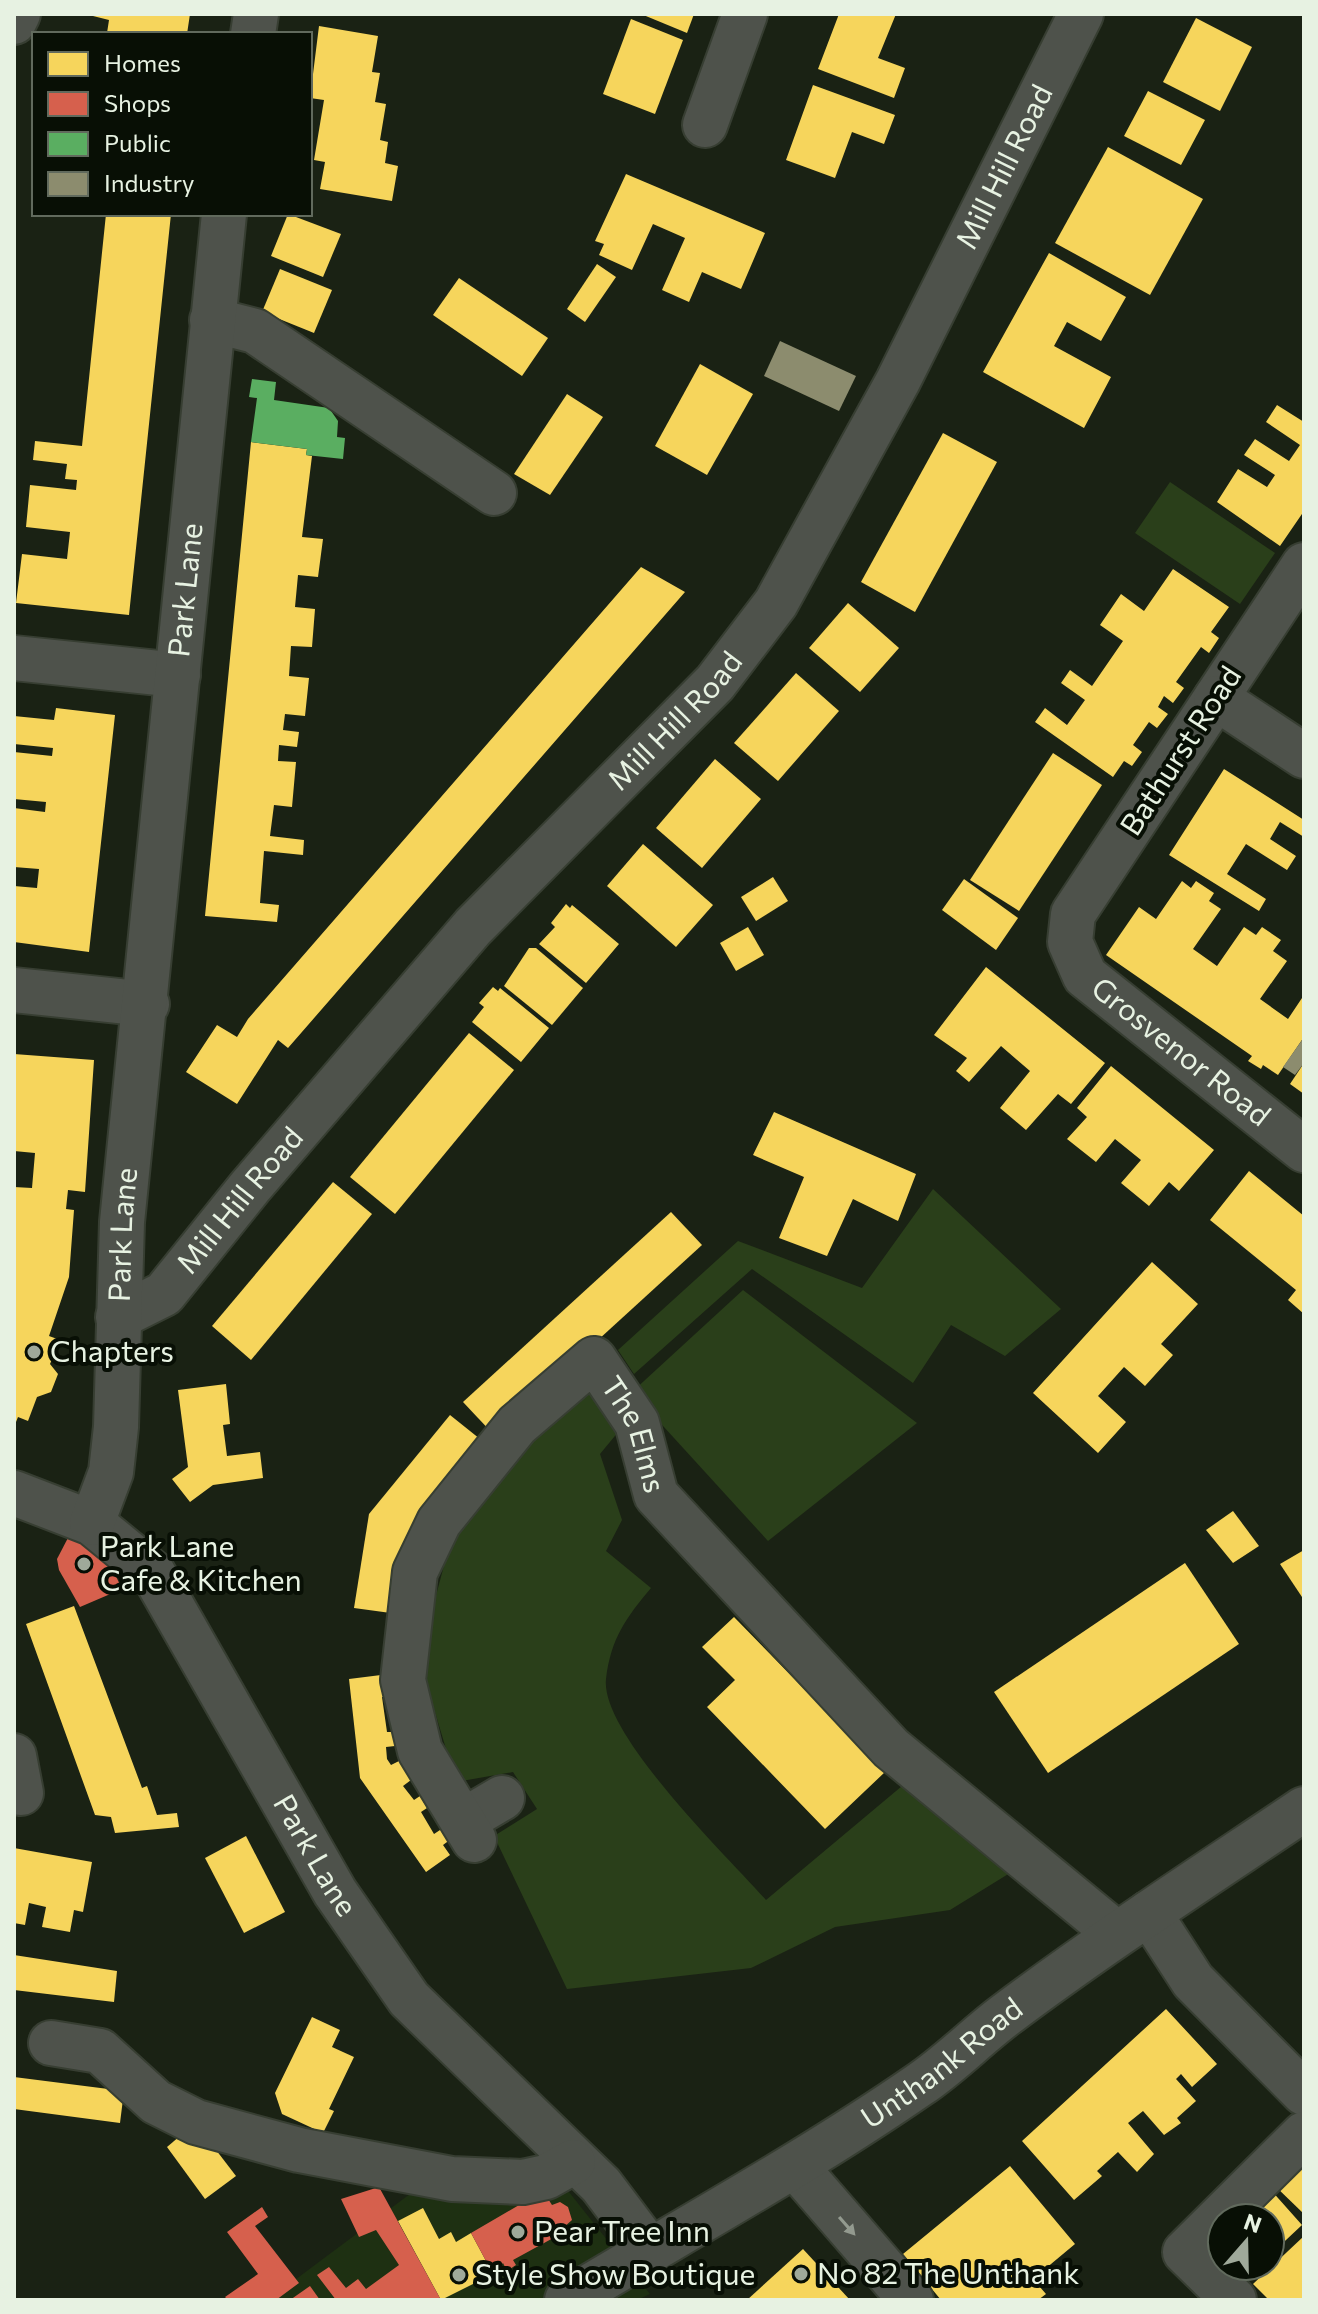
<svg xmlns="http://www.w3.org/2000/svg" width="1318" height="2314" font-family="Commissioner,sans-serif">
  <rect width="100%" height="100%" fill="#1a2214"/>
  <path fill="#1e3012" d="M426 2182H561L650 2294 637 2300H268Z"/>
  <g fill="#2a3f1a">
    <path d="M1170 482 1275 553 1240 604 1135 533Z"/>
    <path d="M933 1189 1061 1309 1005 1356 951 1325 913 1383 752 1269 634 1374 618 1350 738 1241 862 1288Z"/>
    <path d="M743 1290 917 1423 768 1541 632 1392Z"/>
    <path d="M584 1376 619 1431 600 1454 622 1520 606 1551 651 1588C626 1618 611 1638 606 1679 600 1734 729 1858 766 1900L902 1786 1018 1868 950 1910 835 1927 751 1968 567 1989 494 1836 537 1809 513 1772 456 1782 419 1659 457 1517Z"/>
  </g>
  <g fill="#f6d55c">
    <path d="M85 14H190L187 34 107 33 109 20Z"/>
    <path d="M641 14H694L687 33Z"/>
    <path d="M839 14H896L878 58 905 68 894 98 818 69Z"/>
    <path d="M1196 18 1252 47 1220 111 1163 82Z"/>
    <path d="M631 19 683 40 655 114 603 94Z"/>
    <path d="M319 26 378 36 372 72 380 73 375 102 386 104 380 140 388 142 385 163 398 166 392 201 320 189 325 162 314 160 324 100 310 98Z"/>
    <path d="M813 85 895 115 884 144 852 132 835 178 786 160Z"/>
    <path d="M1148 91 1205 120 1181 165 1124 136Z"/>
    <path d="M1108 147 1203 199 1150 295 1055 243Z"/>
    <path d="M626 174 765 233 741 289 702 272 689 302 662 290 685 238 653 224 632 270 599 255 604 244 595 241Z"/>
    <path d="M106 214H171L129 615 16 603 22 554 67 559 70 532 26 527 30 485 76 490 77 480 65 479 67 464 33 460 35 441 82 446Z"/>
    <path d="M288 214 341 234 323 277 271 256Z"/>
    <path d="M1049 253 1126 297 1101 341 1067 322 1054 346 1111 377 1084 428 983 372Z"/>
    <path d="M597 264 616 277 585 322 567 309Z"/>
    <path d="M280 269 332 290 314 333 262 312Z"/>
    <path d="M459 278 548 338 522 376 433 315Z"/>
    <path d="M700 364 753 394 707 475 655 446Z"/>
    <path d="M567 394 603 417 550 495 514 474Z"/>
    <path d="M1277 405 1304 422V511L1280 546 1217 502 1238 469 1267 487 1275 475 1244 455 1255 439 1289 461 1300 445 1266 422Z"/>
    <path d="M943 433 997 462 915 612 861 582Z"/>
    <path d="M251 442 307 449 306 455 312 456 302 537 323 539 318 577 298 575 295 607 315 609 312 647 291 646 289 676 309 678 305 716 285 714 283 730 299 732 297 747 279 745 278 761 296 762 292 807 274 805 270 836 304 840 303 855 264 851 260 903 279 905 277 922 205 916Z"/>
    <path d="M641 567 685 592 288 1048 278 1040 237 1104 186 1072 217 1025 237 1037 248 1019Z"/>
    <path d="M1173 569 1229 607 1211 632 1219 638 1209 653 1201 647 1176 682 1184 688 1173 703 1164 696 1158 707 1168 714 1157 728 1149 722 1133 745 1142 752 1132 766 1124 761 1113 777 1035 722 1045 708 1067 725 1085 700 1061 683 1070 670 1092 686 1123 641 1100 625 1121 594 1144 611Z"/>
    <path d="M848 603 899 648 860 692 809 648Z"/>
    <path d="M796 673 839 711 778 781 734 743Z"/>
    <path d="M56 708 115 715 89 952 14 942V886L37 888 39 869 14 867V808L45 812 46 802 14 799V752L52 756 53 748 14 744V716L54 720Z"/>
    <path d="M1053 753 1102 785 1019 911 970 880Z"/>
    <path d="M715 759 761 799 702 868 656 828Z"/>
    <path d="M1224 769 1304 820V837L1280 822 1270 839 1296 856 1287 870 1246 844 1227 874 1266 899 1259 911 1169 855Z"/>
    <path d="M643 844 713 905 676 947 607 886Z"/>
    <path d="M773 877 788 901 756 921 741 897Z"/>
    <path d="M964 879 1018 918 996 950 942 910Z"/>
    <path d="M1182 881 1191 888 1196 881 1214 893 1209 901 1221 909 1193 949 1217 966 1244 927 1256 935 1262 927 1281 940 1273 951 1287 961 1260 999 1288 1019 1304 995V1037L1278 1075 1263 1065 1261 1069 1248 1061 1252 1056 1106 955 1139 907 1156 919Z"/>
    <path d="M566 904 570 908 572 905 619 944 586 983 539 944 555 927 551 923Z"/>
    <path d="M748 927 764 955 736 971 720 943Z"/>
    <path d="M529 948H536L583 988 552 1025 504 986Z"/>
    <path d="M986 967 1105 1063 1071 1104 1058 1094 1026 1130 1000 1108 1030 1071 1001 1046 969 1082 956 1071 967 1058 934 1035Z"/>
    <path d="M493 987 498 991 500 988 549 1028 521 1062 472 1022 484 1007 479 1003Z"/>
    <path d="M469 1033 514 1070 395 1214 350 1177Z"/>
    <path d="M14 1054 94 1060 85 1192 68 1190 66 1209 74 1210 69 1277 49 1336 60 1340 50 1364 58 1374 51 1392 37 1397 28 1421 18 1417 14 1427V1187L32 1188 35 1153 14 1151Z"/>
    <path d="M1304 1063V1094L1290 1084Z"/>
    <path d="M1111 1066 1214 1150 1179 1191 1169 1182 1149 1206 1121 1183 1141 1160 1115 1139 1096 1162 1067 1139 1087 1117 1077 1108Z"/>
    <path d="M774 1112 916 1174 898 1221 853 1199 827 1256 779 1238 804 1177 753 1155Z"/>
    <path d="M1249 1171 1304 1216V1314L1288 1300 1296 1290 1210 1220Z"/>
    <path d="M333 1182 372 1214 251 1360 212 1326Z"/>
    <path d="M671 1212 702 1245 494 1435 463 1402Z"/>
    <path d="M1152 1262 1198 1304 1161 1344 1173 1355 1145 1386 1124 1367 1098 1396 1126 1422 1098 1453 1033 1393Z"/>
    <path d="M226 1384 230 1424 223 1425 227 1456 260 1452 263 1478 213 1485 190 1502 172 1479 188 1467 178 1390Z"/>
    <path d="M450 1415 485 1443 398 1614 354 1608 369 1514Z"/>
    <path d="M1233 1511 1259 1546 1233 1563 1206 1530Z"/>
    <path d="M1304 1550V1600L1280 1564Z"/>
    <path d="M1185 1563 1239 1644 1048 1773 994 1692Z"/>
    <path d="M74 1606 142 1788 147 1786 157 1815 177 1813 179 1827 115 1833 111 1817 95 1815 26 1624Z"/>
    <path d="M734 1617 885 1772 825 1829 707 1707 735 1680 702 1647Z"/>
    <path d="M381 1675 391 1696 382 1697 387 1732H394L395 1746 386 1747 387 1759 391 1765 401 1760 411 1780 403 1786 414 1800 420 1796 427 1808 421 1812 434 1834 443 1828 451 1839 443 1845 450 1855 426 1872 360 1778 349 1679Z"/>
    <path d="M246 1836 285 1912 244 1933 205 1858Z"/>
    <path d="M14 1848 92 1862 83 1912 74 1910 70 1932 42 1927 46 1907 29 1903 25 1925 14 1923Z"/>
    <path d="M14 1955 117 1971 114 2002 14 1990Z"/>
    <path d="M1166 2009 1217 2064 1192 2087 1181 2074 1176 2079 1196 2101 1177 2118 1181 2123 1164 2135 1143 2111 1128 2123 1154 2154 1137 2172 1118 2152 1097 2171 1102 2176 1074 2200 1022 2141Z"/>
    <path d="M312 2017 340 2030 332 2047 354 2057 329 2109 334 2111 323 2133 282 2114 275 2093Z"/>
    <path d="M14 2077 124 2091 120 2123 14 2109Z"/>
    <path d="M180 2136 213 2146 236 2176 205 2199 167 2147Z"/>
    <path d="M1304 2152V2214L1273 2184Z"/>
    <path d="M1010 2166 1075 2244 1033 2279 1046 2294 1038 2300H941L903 2254Z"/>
    <path d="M1269 2188 1302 2225 1270 2255V2218H1241Z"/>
    <path d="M423 2208 439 2239 451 2232 456 2242 471 2233 493 2274 441 2300 398 2221Z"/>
    <path d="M1304 2236V2300H1269L1253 2284Z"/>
    <path d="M803 2249 850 2300H747Z"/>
  </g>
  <g fill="#d6604d">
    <path d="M70 1534 99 1540 122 1589 80 1607 59 1570 57 1559Z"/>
    <path d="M379 2187 441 2300H336L317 2275 329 2267 346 2288 358 2279 366 2289 399 2265 376 2230 359 2237 341 2199Z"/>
    <path d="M543 2191 552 2205 560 2202 568 2207 572 2220 564 2227 566 2231 513 2260 516 2265 507 2271 503 2263 493 2274 471 2233Z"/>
    <path d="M262 2207 268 2217 255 2226 299 2283 276 2300H228L225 2297 258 2274 227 2232Z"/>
    <path d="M310 2286 320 2300H290Z"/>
  </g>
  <path fill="#5aae61" d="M252 379 276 382 274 400 329 408 338 421 337 437 345 438 343 459 306 455 307 449 251 442 257 398 249 397Z"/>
  <g fill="#8c8c6e">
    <path d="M780 341 856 376 839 411 764 376Z"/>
    <path d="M1302 1040 1304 1063 1295 1075 1283 1067Z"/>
  </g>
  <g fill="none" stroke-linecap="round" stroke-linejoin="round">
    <g stroke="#373e32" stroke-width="48">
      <g id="minor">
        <path d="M14 22 18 14"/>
        <path d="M253 34 256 14"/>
        <path d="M705 125 745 14"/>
        <path d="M212 320 255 331 494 493"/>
        <path id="s1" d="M1304 565 1073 914 1070 942 1085 976 1304 1150"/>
        <path d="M14 658 178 675"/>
        <path d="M1216 698 1304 756"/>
        <path d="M14 990 147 1004"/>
        <path id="s2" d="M118 1317 164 1294 250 1187 473 927 715 683 776 603 898 381 1081 14"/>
        <path id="s3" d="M14 1493 92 1523 153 1573 335 1892 409 1999 601 2185 650 2250"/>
        <path id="s4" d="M92 1523 111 1472 116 1427 122 1222 224 214"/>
        <path d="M14 1756 21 1793"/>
        <path d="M463 1821 502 1798"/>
        <path id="s5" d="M474 1840 420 1751 403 1680 415 1572 439 1522 517 1425 594 1359 637 1423 656 1495 891 1748 1117 1934"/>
        <path d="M1149 1913 1193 1981 1304 2093"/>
        <path d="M51 2043 100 2051 156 2102 196 2122 299 2150 452 2179 523 2182 546 2177 573 2162"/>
        <path d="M796 2167 911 2300"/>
        <path id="s6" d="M567 2300C685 2229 806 2163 919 2085 949 2065 975 2038 1004 2016 1101 1943 1203 1877 1304 1809"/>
        <path d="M1234 2300 1185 2252 1304 2134"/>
      </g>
    </g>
    <use href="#minor" stroke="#4e524b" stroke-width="44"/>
  </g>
  <defs><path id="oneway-solid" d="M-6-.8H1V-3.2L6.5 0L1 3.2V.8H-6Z" transform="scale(2)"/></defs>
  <use fill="#939a8f" href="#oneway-solid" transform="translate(847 2226) rotate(49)"/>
  <g fill="#9fa99a" stroke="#080f05" stroke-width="3">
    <circle cx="34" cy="1352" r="8"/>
    <circle cx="84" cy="1564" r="8"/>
    <circle cx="518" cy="2232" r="8"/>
    <circle cx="801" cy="2274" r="8"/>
    <circle cx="459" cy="2275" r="8"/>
  </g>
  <g text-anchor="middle" stroke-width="8" stroke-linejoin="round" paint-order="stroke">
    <g font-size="30" fill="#e7f2e2" stroke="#080f05">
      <text dy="10" stroke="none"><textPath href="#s2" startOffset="1468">Mill Hill Road</textPath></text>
      <text dy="10" stroke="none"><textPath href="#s4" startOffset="940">Park Lane</textPath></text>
      <text dy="10" stroke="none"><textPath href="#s2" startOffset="820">Mill Hill Road</textPath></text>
      <text transform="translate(1181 751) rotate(-57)" y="10">Bathurst Road</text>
      <text dy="10" stroke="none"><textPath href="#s1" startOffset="606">Grosvenor Road</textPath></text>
      <text dy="10" stroke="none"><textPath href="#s2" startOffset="172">Mill Hill Road</textPath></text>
      <text dy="10" stroke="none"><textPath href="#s4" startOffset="292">Park Lane</textPath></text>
      <text dy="10" stroke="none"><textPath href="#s5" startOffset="654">The Elms</textPath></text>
      <text dy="10" stroke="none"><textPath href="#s3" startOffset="488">Park Lane</textPath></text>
      <text dy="10" stroke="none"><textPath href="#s6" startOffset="444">Unthank Road</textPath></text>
    </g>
    <g font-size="30" fill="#e7f2e2" stroke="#080f05" text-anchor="start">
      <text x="50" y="1362">Chapters</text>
      <text x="100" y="1557">Park Lane<tspan x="100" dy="34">Cafe &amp; Kitchen</tspan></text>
      <text x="534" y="2242">Pear Tree Inn</text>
      <text x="817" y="2284">No 82 The Unthank</text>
      <text x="475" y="2285">Style Show Boutique</text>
    </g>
  </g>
  <rect width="1318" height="2314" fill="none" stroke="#e7f2e2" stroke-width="32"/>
  <rect x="32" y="32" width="280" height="184" fill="#080f05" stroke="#616a5d" stroke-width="2"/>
  <rect x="48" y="52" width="40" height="24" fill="#f6d55c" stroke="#616a5d" stroke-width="2"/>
  <text x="104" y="72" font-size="24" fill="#e7f2e2">Homes</text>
  <rect x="48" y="92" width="40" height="24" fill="#d6604d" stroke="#616a5d" stroke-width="2"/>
  <text x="104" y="112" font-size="24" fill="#e7f2e2">Shops</text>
  <rect x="48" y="132" width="40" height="24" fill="#5aae61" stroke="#616a5d" stroke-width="2"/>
  <text x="104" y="152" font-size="24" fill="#e7f2e2">Public</text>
  <rect x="48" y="172" width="40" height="24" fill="#8c8c6e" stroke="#616a5d" stroke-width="2"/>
  <text x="104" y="192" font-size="24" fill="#e7f2e2">Industry</text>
  <g transform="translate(1246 2242) rotate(20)"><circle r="38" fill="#080f05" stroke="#616a5d" stroke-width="2"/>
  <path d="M0-6L14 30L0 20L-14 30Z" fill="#9fa99a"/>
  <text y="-12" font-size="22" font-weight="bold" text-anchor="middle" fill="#e7f2e2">N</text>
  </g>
</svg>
